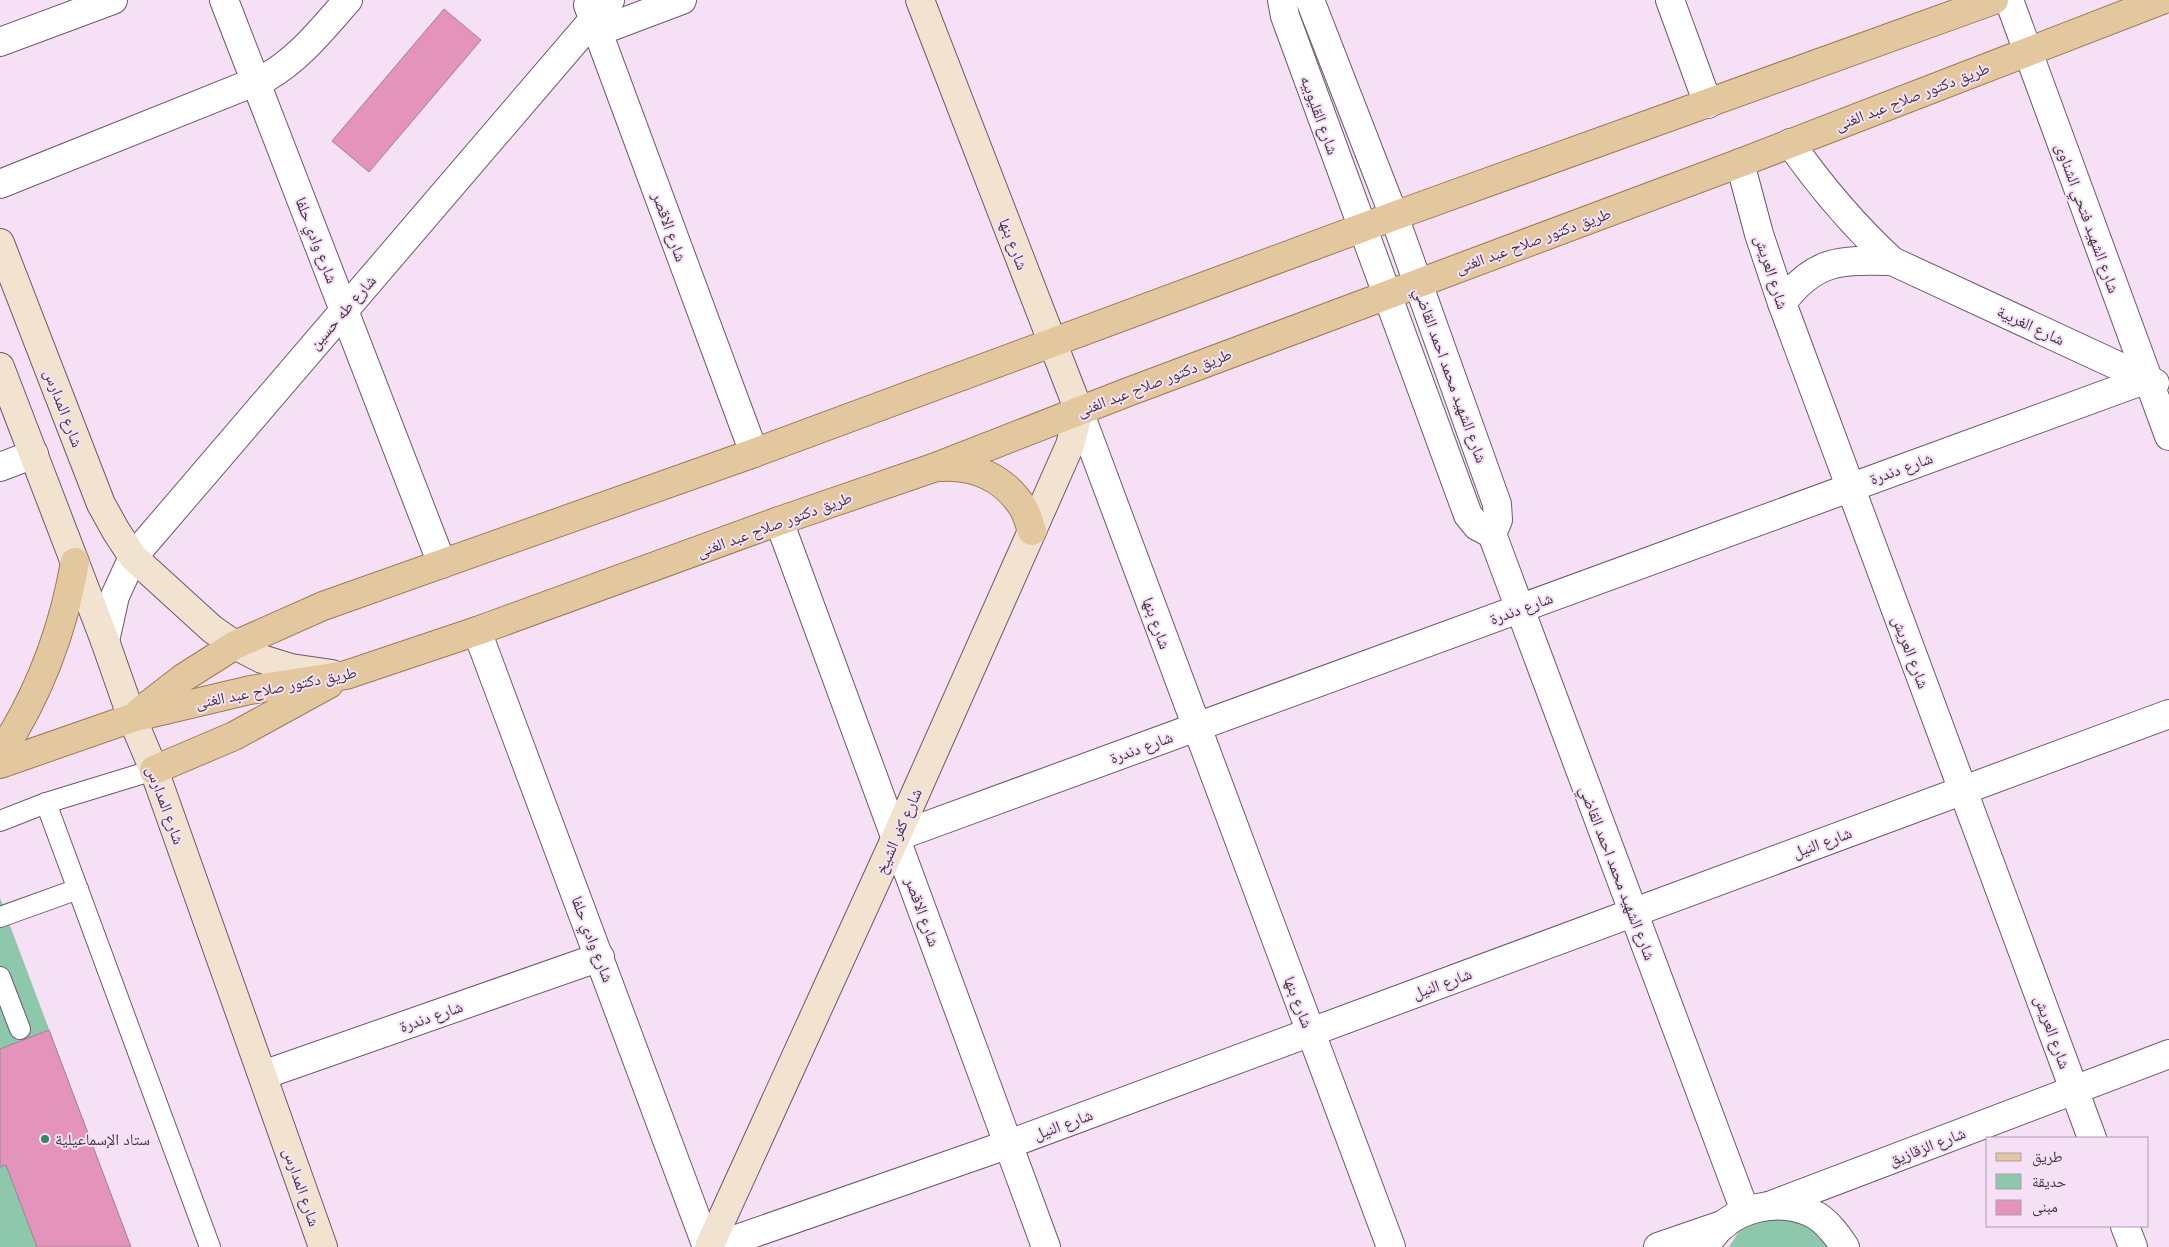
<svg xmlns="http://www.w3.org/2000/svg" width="2169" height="1247" font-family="Lato,'Noto Naskh Arabic',sans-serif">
  <rect width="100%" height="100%" fill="#f6e0f6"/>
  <g fill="#8dc8ad">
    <path d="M0 898 6 915 131 1247H0Z"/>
    <path d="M1773 1214 1821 1229 1834 1247H1729L1747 1219Z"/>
  </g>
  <g fill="#e493bb" stroke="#9f8390">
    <path d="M444 9 481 40 369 172 332 141Z"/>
    <path d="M49 1030 131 1247H37L6 1165 0 1167V1049Z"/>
  </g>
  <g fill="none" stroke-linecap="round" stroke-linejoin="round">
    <g stroke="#6c596b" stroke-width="22">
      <g id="lane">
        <path d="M46 803 210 1247"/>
        <path d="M0 821 46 803 154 770"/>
        <path d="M0 917 78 889"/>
        <path d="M0 977 20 1029"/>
      </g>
    </g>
    <g stroke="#6c596b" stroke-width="30">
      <g id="street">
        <path d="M224 0 442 564"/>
        <path d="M1282 0 1285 16 1468 515 1477 526 1492 534 1745 1211"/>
        <path d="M1310 0 1394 216 1497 504 1498 520 1492 534"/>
        <path d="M1670 0 1708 104"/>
        <path d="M2009 0 2169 436"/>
        <path d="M588 5 754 453"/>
        <path d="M597 32 682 0"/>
        <path d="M0 42 113 0"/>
        <path d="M1790 143C1821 187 1853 225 1892 261L2155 383"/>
        <path d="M1740 163 1759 234 1782 303 2092 1138"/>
        <path d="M0 184 267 77C300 58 323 28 348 0"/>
        <path d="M1782 303C1815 259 1840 260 1892 261"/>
        <path d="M1079 411 1391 1247"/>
        <path d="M0 467 34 454"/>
        <path d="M779 521 1046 1247"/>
        <path d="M477 631 707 1247"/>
        <path d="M105 641 115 596 133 557 610 0"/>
        <path d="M896 837 2147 379"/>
        <path d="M263 1075 600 957"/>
        <path d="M1769 1206 2169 1054"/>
        <path d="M2125 1226 2133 1247"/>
        <path d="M714 1247 1009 1144 2169 714"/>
        <path d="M1658 1247 1725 1224"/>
        <path d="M1706 1247C1724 1208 1781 1194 1817 1216 1829 1224 1837 1235 1845 1247"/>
      </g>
    </g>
    <g stroke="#6c596b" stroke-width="30">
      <g id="secondary">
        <path d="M0 243 101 504 116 531 133 557 212 629 235 645 262 659 291 668 332 674"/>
        <path d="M0 367 105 641 132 718 154 770 323 1247"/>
        <path d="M709 1247 896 837 1032 531 1070 445 1079 411 920 0"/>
      </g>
    </g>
    <g stroke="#9e7c54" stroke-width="30">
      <g id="primary">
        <path d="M942 467C974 465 1004 478 1022 506 1027 513 1029 523 1032 531"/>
        <path d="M139 712 183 678 235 645 323 606 754 453 1394 216 1994 0"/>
        <path d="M0 754C39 695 63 632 75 562"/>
        <path d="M0 764 132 718 250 690 346 675 477 631 779 521 933 468 1128 392 1740 163 2162 0"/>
        <path d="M154 770 234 736 329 684"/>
      </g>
    </g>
    <use href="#lane" stroke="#fff" stroke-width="20"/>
    <use href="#street" stroke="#fff" stroke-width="28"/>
    <use href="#secondary" stroke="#f1e3cf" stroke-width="28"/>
    <use href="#primary" stroke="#e3c79f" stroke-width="28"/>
  </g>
  <circle fill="#308a60" stroke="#f6e0f6" stroke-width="2" cx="45" cy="1139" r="5"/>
  <g text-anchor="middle" stroke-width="4" stroke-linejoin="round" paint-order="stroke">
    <g font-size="16" fill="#3f363f" stroke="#f6e0f6">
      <text transform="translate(1912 96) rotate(-21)" y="6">طريق دكتور صلاح عبد الغنى</text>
      <text transform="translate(1320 115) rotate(70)" y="6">شارع القليوبيه</text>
      <text transform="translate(2088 218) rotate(70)" y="6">شارع الشهيد فتحي الشناوى</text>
      <text transform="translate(670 227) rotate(70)" y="6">شارع الاقصر</text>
      <text transform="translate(317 240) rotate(69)" y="6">شارع وادي حلفا</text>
      <text transform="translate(1533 240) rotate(-20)" y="6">طريق دكتور صلاح عبد الغنى</text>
      <text transform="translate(1014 244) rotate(69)" y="6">شارع بنها</text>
      <text transform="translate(1772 272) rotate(72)" y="6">شارع العريش</text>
      <text transform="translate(342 312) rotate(-49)" y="6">شارع طه حسين</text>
      <text transform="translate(2031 325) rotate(25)" y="6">شارع الغربية</text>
      <text transform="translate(1451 375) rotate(70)" y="6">شارع الشهيد محمد احمد القاضي</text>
      <text transform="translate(1154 382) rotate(-21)" y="6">طريق دكتور صلاح عبد الغنى</text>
      <text transform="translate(64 408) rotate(69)" y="6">شارع المدارس</text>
      <text transform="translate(1901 468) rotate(-20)" y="6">شارع دندرة</text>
      <text transform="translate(774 524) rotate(-20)" y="6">طريق دكتور صلاح عبد الغنى</text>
      <text transform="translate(1521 608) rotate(-20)" y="6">شارع دندرة</text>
      <text transform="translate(1157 623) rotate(70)" y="6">شارع بنها</text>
      <text transform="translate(1911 652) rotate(69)" y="6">شارع العريش</text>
      <text transform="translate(276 687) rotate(-11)" y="6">طريق دكتور صلاح عبد الغنى</text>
      <text transform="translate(1141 747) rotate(-20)" y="6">شارع دندرة</text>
      <text transform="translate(166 805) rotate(70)" y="6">شارع المدارس</text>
      <text transform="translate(898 831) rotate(-66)" y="6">شارع كفر الشيخ</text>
      <text transform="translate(1822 842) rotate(-20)" y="6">شارع النيل</text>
      <text transform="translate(1618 873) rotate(69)" y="6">شارع الشهيد محمد احمد القاضي</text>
      <text transform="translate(923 912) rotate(70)" y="6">شارع الاقصر</text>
      <text transform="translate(593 939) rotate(69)" y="6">شارع وادي حلفا</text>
      <text transform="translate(1442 983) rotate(-20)" y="6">شارع النيل</text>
      <text transform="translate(1299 1002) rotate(69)" y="6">شارع بنها</text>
      <text transform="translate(431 1016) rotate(-19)" y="6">شارع دندرة</text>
      <text transform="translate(2053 1032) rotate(70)" y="6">شارع العريش</text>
      <text transform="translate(1063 1124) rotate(-20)" y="6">شارع النيل</text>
      <text transform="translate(1927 1146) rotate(-21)" y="6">شارع الزقازيق</text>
      <text transform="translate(302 1187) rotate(71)" y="6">شارع المدارس</text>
    </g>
    <g font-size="16" fill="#3f363f" stroke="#f6e0f6" text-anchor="start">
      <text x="55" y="1145">ستاد الإسماعيلية</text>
    </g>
  </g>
  <rect x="1986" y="1137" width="162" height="90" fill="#f6e0f6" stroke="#ad9cad"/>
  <rect x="1996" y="1153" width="25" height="8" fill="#e3c79f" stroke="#ad9cad"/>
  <text x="2032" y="1162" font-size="15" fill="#3f363f">طريق</text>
  <rect x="1996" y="1174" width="25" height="15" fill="#8dc8ad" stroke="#ad9cad"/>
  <text x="2032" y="1187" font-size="15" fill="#3f363f">حديقة</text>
  <rect x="1996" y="1200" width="25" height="15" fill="#e493bb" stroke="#ad9cad"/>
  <text x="2032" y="1212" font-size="15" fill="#3f363f">مبنى</text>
</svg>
